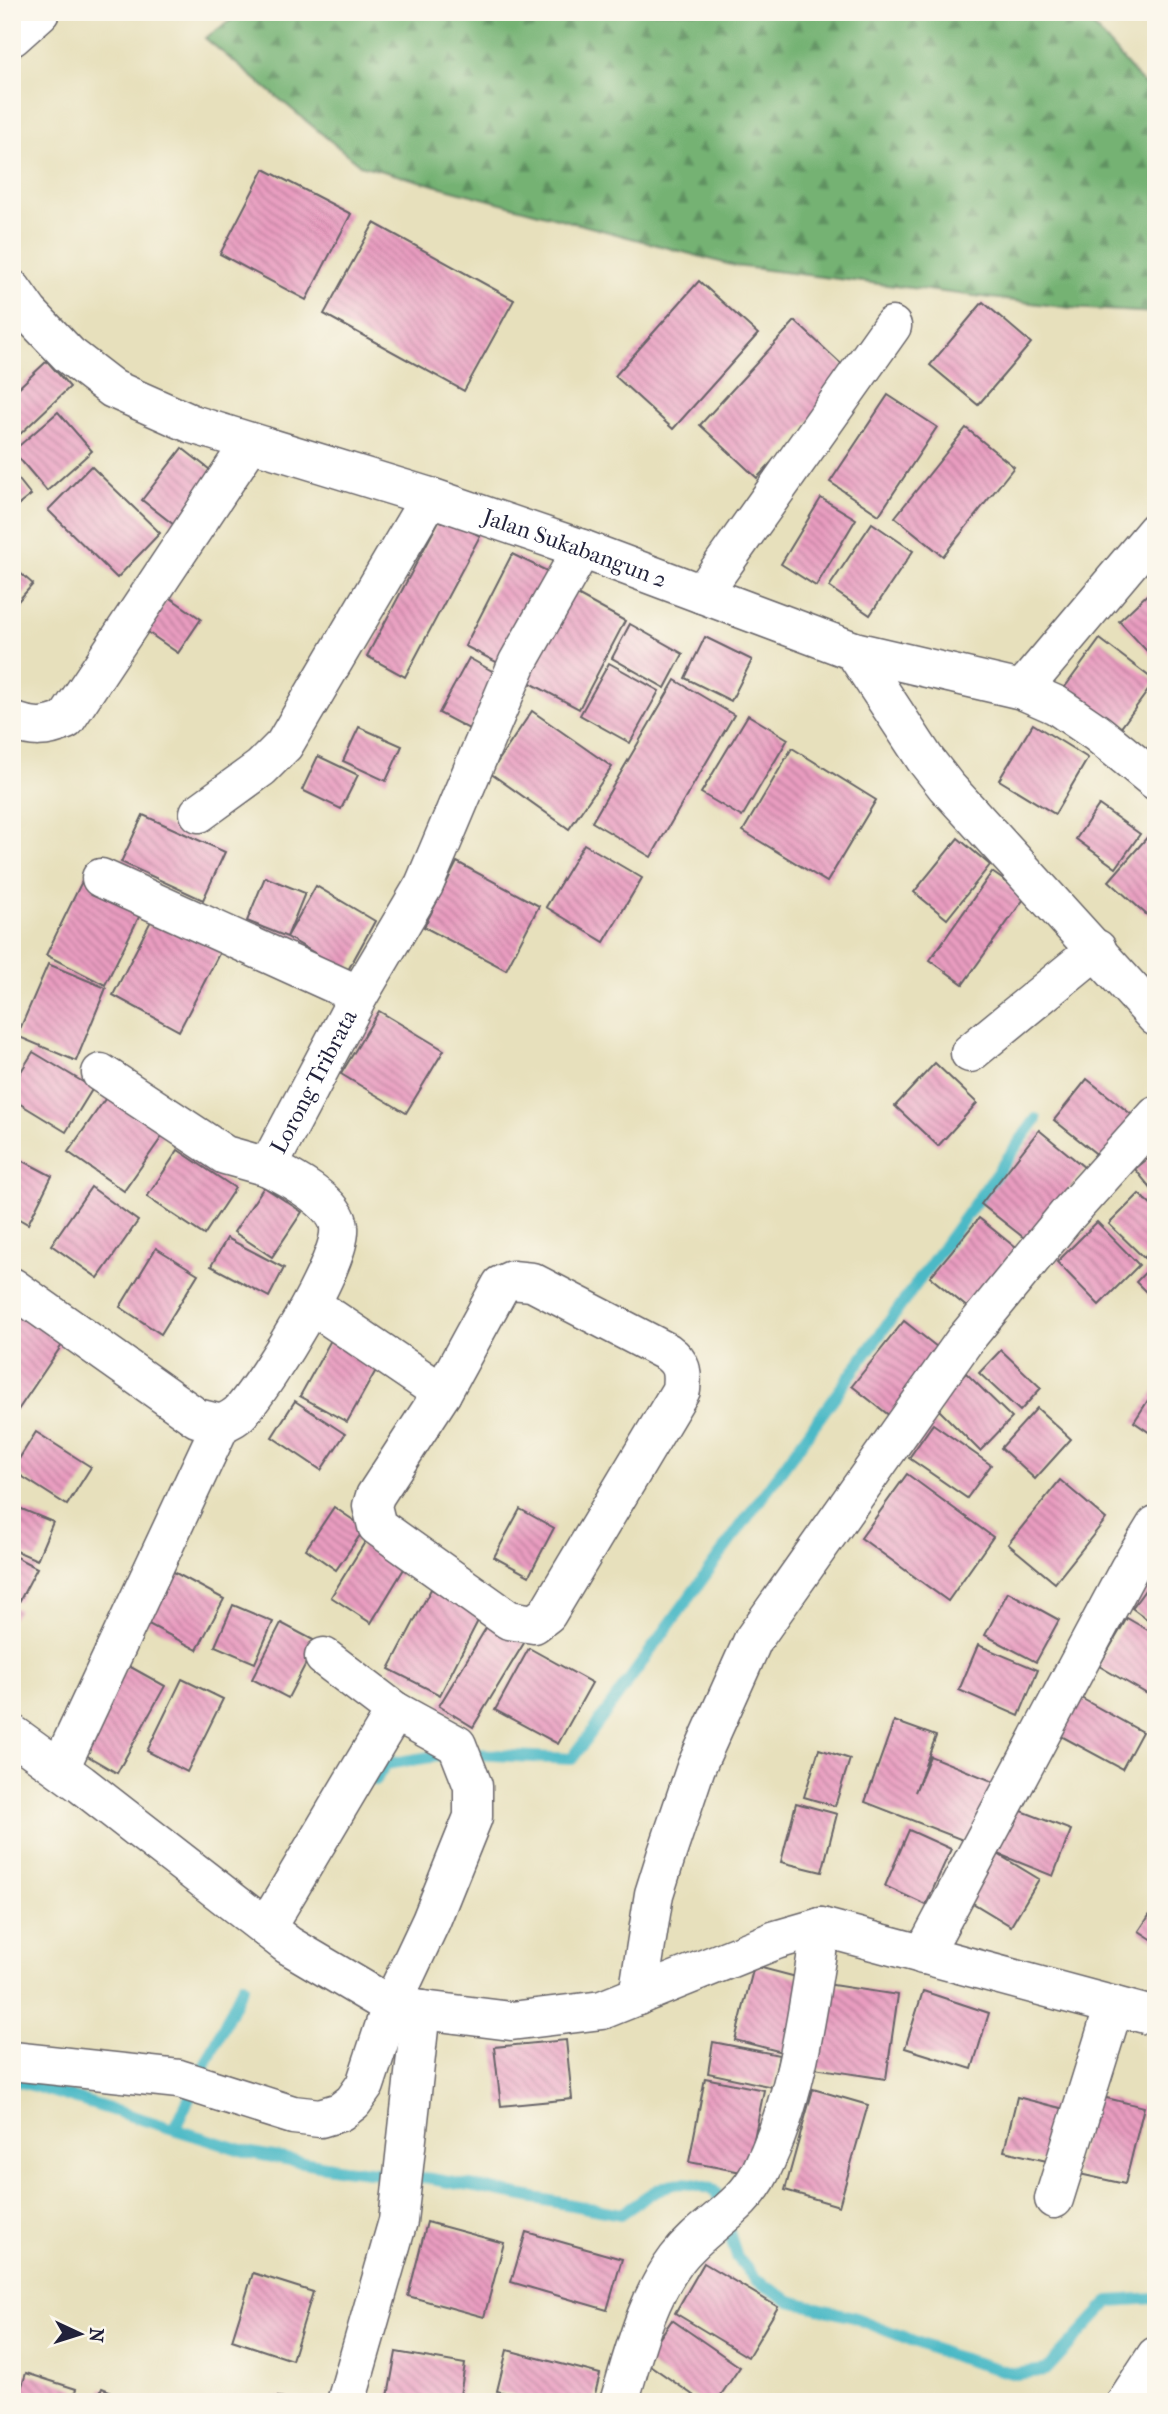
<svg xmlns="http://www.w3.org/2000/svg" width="1168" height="2414" font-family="'IM FELL French Canon',serif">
  <defs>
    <pattern id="forest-firs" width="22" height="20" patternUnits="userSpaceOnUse" patternTransform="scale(1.75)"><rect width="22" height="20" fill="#74b273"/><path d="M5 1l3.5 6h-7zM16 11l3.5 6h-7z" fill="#5f9060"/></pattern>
    <pattern id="building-back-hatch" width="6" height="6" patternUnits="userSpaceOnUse" patternTransform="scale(1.75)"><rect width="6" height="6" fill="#e99cc0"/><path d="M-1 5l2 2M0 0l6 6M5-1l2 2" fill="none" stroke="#bc7f9d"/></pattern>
  </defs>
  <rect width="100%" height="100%" fill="#fbf7ec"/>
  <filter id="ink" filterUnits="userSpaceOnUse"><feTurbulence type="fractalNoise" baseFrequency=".0143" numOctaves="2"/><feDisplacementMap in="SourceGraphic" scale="14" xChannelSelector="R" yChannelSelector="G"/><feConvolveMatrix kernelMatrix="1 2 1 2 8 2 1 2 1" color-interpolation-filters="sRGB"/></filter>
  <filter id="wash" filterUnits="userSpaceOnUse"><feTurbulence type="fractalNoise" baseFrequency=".00686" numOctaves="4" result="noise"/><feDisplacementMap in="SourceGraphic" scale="28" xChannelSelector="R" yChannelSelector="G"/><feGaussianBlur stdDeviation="1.57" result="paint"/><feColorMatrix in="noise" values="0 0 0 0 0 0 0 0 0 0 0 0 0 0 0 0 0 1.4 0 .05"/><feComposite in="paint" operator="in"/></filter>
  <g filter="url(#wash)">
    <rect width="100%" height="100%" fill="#e7e0bc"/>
    <path fill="url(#forest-firs)" stroke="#4b6a57" stroke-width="2" d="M243 12H1081L1156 98V313L1071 308 735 266 360 165 205 38Z"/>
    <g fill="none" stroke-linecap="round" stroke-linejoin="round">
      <g stroke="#4cb9c6" stroke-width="12">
        <path d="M375 1780 386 1764 456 1753 572 1759 1036 1119"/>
        <path d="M12 2079 251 2153 343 2169 432 2179 621 2214C657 2190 672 2172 716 2191L737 2257 756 2280 790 2301 853 2317 949 2355 1015 2374 1046 2370 1110 2301 1156 2298"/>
        <path d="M175 2128 243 1986"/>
      </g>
    </g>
    <g id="blocks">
      <g fill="url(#building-back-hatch)">
        <path d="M264 169 351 214 306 300 220 254Z"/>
        <path d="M374 223 514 300 464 391 324 314Z"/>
        <path d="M699 281 758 334 673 429 615 376Z"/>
        <path d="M983 302 1031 343 978 405 930 365Z"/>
        <path d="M795 321 852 374 757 478 700 425Z"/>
        <path d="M47 361 70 387 18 436 12 430V394Z"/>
        <path d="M888 395 937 427 879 515 830 482Z"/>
        <path d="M58 412 92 451 47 491 13 451Z"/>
        <path d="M966 428 1014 467 943 556 895 517Z"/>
        <path d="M182 448 219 477 178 528 142 500Z"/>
        <path d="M91 466 160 533 117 578 48 510Z"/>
        <path d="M12 471 31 495 12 510Z"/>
        <path d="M821 498 856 519 816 586 781 564Z"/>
        <path d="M442 515 480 536 405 677 367 656Z"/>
        <path d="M872 523 913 551 870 615 829 587Z"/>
        <path d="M512 554 549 572 502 665 465 646Z"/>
        <path d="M12 566 33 584 12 608Z"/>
        <path d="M1156 586V661L1119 621Z"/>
        <path d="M568 590 625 621 579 709 521 678Z"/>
        <path d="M169 597 201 619 178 653 146 631Z"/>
        <path d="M630 624 683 654 665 688 612 658Z"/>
        <path d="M705 637 752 660 731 701 685 678Z"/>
        <path d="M1100 639 1155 681 1117 733 1062 691Z"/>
        <path d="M469 658 499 675 469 729 439 713Z"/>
        <path d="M609 663 659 691 630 743 580 715Z"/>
        <path d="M675 680 734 715 651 857 592 822Z"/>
        <path d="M532 711 612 767 569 829 490 773Z"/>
        <path d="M748 715 788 739 742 817 701 793Z"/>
        <path d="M1033 724 1088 758 1055 814 999 780Z"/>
        <path d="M359 727 402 746 386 781 343 761Z"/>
        <path d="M792 748 876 800 827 882 743 831Z"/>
        <path d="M318 756 358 775 341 809 302 790Z"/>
        <path d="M1099 805 1140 834 1116 868 1076 839Z"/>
        <path d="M143 815 225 852 203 900 121 862Z"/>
        <path d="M1150 834 1156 840V906L1147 915 1109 881Z"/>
        <path d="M958 838 990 865 947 919 914 892Z"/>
        <path d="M584 844 642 878 604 942 546 907Z"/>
        <path d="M457 862 539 906 506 970 424 927Z"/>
        <path d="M992 872 1026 896 963 984 930 960Z"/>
        <path d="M86 873 146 903 105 985 46 955Z"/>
        <path d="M265 877 305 893 287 937 316 886 375 921 347 972 287 937 247 921Z"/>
        <path d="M154 915 221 950 179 1031 113 995Z"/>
        <path d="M48 964 106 988 76 1061 17 1036Z"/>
        <path d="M379 1011 444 1050 406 1113 341 1074Z"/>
        <path d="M33 1052 93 1088 66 1132 12 1099V1086Z"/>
        <path d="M935 1063 977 1103 938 1146 895 1106Z"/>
        <path d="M1087 1079 1137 1119 1104 1160 1054 1120Z"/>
        <path d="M110 1092 166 1131 124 1191 68 1152Z"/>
        <path d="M1039 1130 1085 1168 1028 1241 981 1204Z"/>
        <path d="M178 1150 235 1188 204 1235 147 1197Z"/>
        <path d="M1156 1152V1195L1135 1169Z"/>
        <path d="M12 1155 52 1176 28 1224 12 1215Z"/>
        <path d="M91 1187 138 1221 98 1278 51 1245Z"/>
        <path d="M264 1187 302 1212 272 1257 234 1232Z"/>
        <path d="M1139 1194 1156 1210V1245L1144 1258 1109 1224Z"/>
        <path d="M979 1218 1016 1248 968 1308 930 1277Z"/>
        <path d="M1097 1222 1139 1265 1099 1305 1057 1262Z"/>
        <path d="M227 1238 284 1268 269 1297 211 1266Z"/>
        <path d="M156 1248 198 1274 161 1334 120 1307Z"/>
        <path d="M1156 1261V1302L1136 1282Z"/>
        <path d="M12 1302 66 1339 18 1410 12 1405Z"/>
        <path d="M904 1321 942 1351 890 1416 852 1386Z"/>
        <path d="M337 1329 384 1356 347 1422 300 1396Z"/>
        <path d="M1001 1350 1041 1388 1020 1411 979 1373Z"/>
        <path d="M966 1373 1012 1418 980 1451 935 1406Z"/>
        <path d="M1156 1388V1437L1134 1422Z"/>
        <path d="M295 1401 345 1434 321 1470 272 1437Z"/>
        <path d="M1037 1408 1071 1439 1035 1479 1001 1448Z"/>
        <path d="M933 1424 991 1465 967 1498 909 1458Z"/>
        <path d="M36 1432 91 1467 67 1505 12 1470Z"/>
        <path d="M907 1474 993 1537 948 1601 861 1538Z"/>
        <path d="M1060 1480 1106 1519 1055 1583 1008 1544Z"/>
        <path d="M12 1505 53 1522 37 1560 12 1549Z"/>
        <path d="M334 1507 365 1528 336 1570 306 1549Z"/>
        <path d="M520 1509 554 1528 529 1576 494 1557Z"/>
        <path d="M370 1534 410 1559 371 1623 331 1597Z"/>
        <path d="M12 1555 37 1568 19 1602 12 1599Z"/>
        <path d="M170 1570 224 1599 197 1650 143 1621Z"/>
        <path d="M1156 1575V1626L1132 1608Z"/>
        <path d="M431 1589 481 1615 440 1695 389 1669Z"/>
        <path d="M1008 1592 1059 1620 1036 1662 985 1635Z"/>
        <path d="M233 1605 273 1622 255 1663 215 1646Z"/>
        <path d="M12 1606 19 1610 12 1620Z"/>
        <path d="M1127 1618 1156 1635V1699L1099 1666Z"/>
        <path d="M281 1623 317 1642 288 1698 252 1679Z"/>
        <path d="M489 1623 524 1643 473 1727 439 1706Z"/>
        <path d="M978 1645 1038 1670 1019 1716 959 1690Z"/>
        <path d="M529 1648 592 1683 558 1744 495 1710Z"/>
        <path d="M127 1665 165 1686 117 1773 79 1751Z"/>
        <path d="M182 1679 223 1699 187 1772 147 1751Z"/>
        <path d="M1081 1698 1142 1732 1122 1769 1061 1736Z"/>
        <path d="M894 1721 936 1736 915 1792 930 1756 997 1783 973 1844 865 1802Z"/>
        <path d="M819 1749 850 1759 835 1806 804 1797Z"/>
        <path d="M796 1803 837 1814 822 1872 781 1862Z"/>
        <path d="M1014 1808 1071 1830 1053 1876 996 1853 1039 1879 1011 1926 968 1900Z"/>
        <path d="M909 1830 951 1849 926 1905 885 1886Z"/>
        <path d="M1156 1905V1942L1139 1931Z"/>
        <path d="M754 1966 804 1979 786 2053 735 2040Z"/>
        <path d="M826 1984 898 1995 886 2079 814 2068Z"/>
        <path d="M923 1991 989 2013 972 2069 905 2048Z"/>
        <path d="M566 2040 572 2099 501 2106 494 2047Z"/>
        <path d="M713 2042 779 2055 773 2087 708 2073Z"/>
        <path d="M705 2078 764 2090 747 2173 689 2162Z"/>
        <path d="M813 2089 868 2105 839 2206 785 2190Z"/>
        <path d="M1094 2095 1144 2107 1125 2184 1075 2173Z"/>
        <path d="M1017 2097 1065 2109 1051 2162 1004 2151Z"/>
        <path d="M427 2222 504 2243 484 2317 408 2296Z"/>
        <path d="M526 2232 622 2259 607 2310 511 2282Z"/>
        <path d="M704 2263 778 2307 748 2357 675 2313Z"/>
        <path d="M253 2273 313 2292 292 2360 232 2340Z"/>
        <path d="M672 2320 740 2367 716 2402H703L644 2361Z"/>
        <path d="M507 2350 600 2374 593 2402H540L497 2391Z"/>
        <path d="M396 2352 465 2364 459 2402H387Z"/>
        <path d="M26 2373 76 2389 72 2402H17Z"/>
        <path d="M102 2388 136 2402H96Z"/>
        <path d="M234 2396 253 2401V2402H233Z"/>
        <path d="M278 2397 297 2400V2402H278Z"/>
      </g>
    </g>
  </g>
  <g filter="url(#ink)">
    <use href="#blocks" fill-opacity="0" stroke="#676468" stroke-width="2"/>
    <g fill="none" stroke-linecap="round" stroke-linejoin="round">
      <g stroke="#676468" stroke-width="41">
        <g id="minor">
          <path d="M12 37 40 12"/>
          <path id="s1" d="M12 289 29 313 69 355 113 389 192 424 430 497 582 549 854 651 1022 690 1056 705 1097 733 1156 781"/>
          <path d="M702 594 892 326"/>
          <path d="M854 651 925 759 946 786 1156 1017"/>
          <path d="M1022 690 1156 531"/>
          <path d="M12 721C33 729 46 729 66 720L251 442"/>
          <path d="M199 813 261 768 284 745 430 497"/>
          <path d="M101 878 359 995"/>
          <path d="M970 1053 1097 949"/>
          <path d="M101 1073 225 1155 268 1167"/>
          <path d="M512 1280 532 1282 667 1352C682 1363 683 1372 681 1390L547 1614 534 1624 509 1620 377 1526 372 1506 375 1496 442 1393 501 1285Z"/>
          <path id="s2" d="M12 1287 197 1418 221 1424C230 1420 237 1417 243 1409 267 1381 343 1262 339 1227 337 1202 288 1177 268 1167L359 995 424 885 518 662 582 549"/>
          <path d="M312 1305 442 1393"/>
          <path d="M324 1657 395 1711"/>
          <path d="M12 1734 81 1784 288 1945 391 2006 511 2021 602 2010 776 1940 821 1927 1156 2017"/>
          <path d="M60 1768 221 1424"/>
          <path d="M923 1955 1129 1569 1156 1525"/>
          <path d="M638 1996 654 1894 666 1856 696 1767 753 1640 964 1341 1068 1214 1156 1116"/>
          <path d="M12 2061 179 2079 293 2115 320 2118 340 2112 353 2102 365 2085 391 2006 431 1921 473 1817V1786L457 1745 395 1711 266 1928"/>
          <path d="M1054 2199 1114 2006"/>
          <path d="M346 2402 398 2221 421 2010"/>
          <path d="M619 2402C634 2353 646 2300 677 2259 703 2225 742 2210 761 2171 798 2097 808 2007 821 1927"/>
          <path d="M1126 2402 1156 2356"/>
        </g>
      </g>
      <use href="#minor" stroke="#fff" stroke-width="38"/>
    </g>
  </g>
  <g text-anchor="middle" stroke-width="5" stroke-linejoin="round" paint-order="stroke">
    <g font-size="23" fill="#22223b" stroke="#fbf7ec">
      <text dy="8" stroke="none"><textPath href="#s1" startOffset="632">Jalan Sukabangun 2</textPath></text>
      <text dy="8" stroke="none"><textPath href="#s2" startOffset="679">Lorong Tribrata</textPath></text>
    </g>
  </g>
  <rect width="1168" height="2414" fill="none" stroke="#fbf7ec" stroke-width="42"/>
  <g transform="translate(80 2334) rotate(94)" stroke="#fbf7ec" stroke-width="5" paint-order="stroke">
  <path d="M0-5L12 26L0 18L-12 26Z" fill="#22223b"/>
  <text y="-10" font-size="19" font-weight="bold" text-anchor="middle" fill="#22223b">N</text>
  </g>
</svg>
